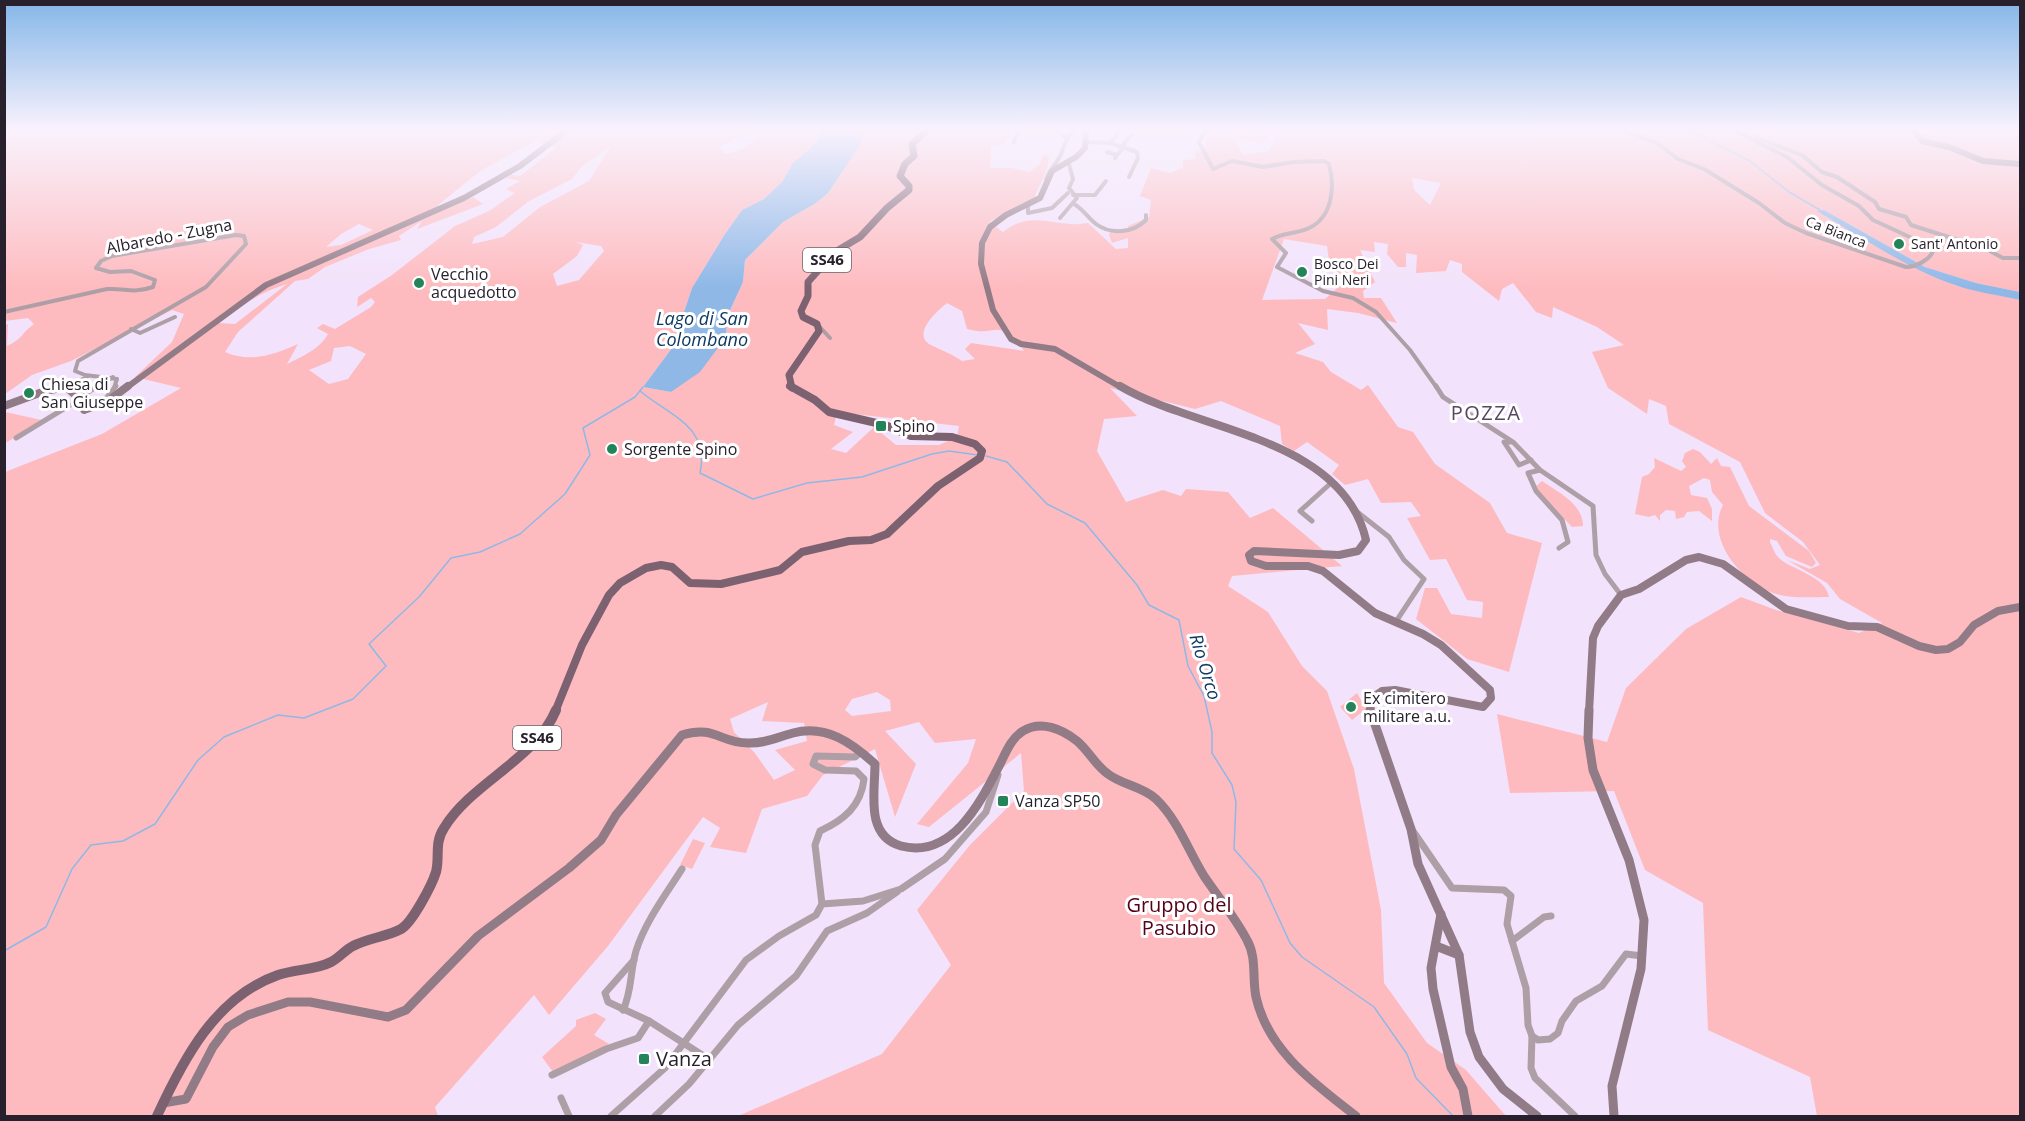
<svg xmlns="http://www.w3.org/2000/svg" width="2025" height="1121" font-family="'Open Sans',sans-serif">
  <rect width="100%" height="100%" fill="#f2e2fb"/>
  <g fill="#febbbf" fill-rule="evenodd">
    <path d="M20 131H748L719 147 726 154 743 149 764 131H821L816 143 793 163 782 182 764 199 742 210 725 234 692 288 672 348 643 387 671 392 726 337 727 317 743 282 745 260 783 222 816 203 828 193 860 145 863 131H1014L1004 144 991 147 990 168H1012L1029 172 1040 164 1043 155 1049 156C1049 171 1039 184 1034 199L989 222 1003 232C1033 208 1057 229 1088 223L1116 249 1128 248V238L1112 243 1109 235 1110 230 1128 232V226L1149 217 1151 200 1140 196 1151 168 1170 173 1183 167V160L1196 159 1195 151 1205 150 1207 135 1193 131H2020V292L1976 283 1925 267 1824 210 1819 211 1868 242 1954 285 2020 300V1116H1817L1810 1077 1708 1030 1703 903 1645 870 1614 791 1510 793 1497 714 1607 742 1626 688 1686 629 1741 597 1776 610 1859 633 1882 623 1840 599 1827 583 1787 560 1810 569 1820 565 1803 542 1765 513 1740 462 1669 424 1666 406 1649 399 1647 414 1608 388 1592 352 1624 345 1597 327 1553 307 1552 318 1536 312 1513 283 1502 289 1499 301 1462 272V264L1450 260 1446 271 1416 273 1417 255 1406 253V267H1398L1387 254 1388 244 1374 242 1375 252 1360 250 1375 282 1363 291 1364 298H1381L1397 323 1358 313 1327 309 1328 330 1298 323 1315 344 1295 353 1323 362 1331 372 1361 390 1368 385 1398 427 1413 432 1435 464 1490 503 1507 533 1542 543 1509 672 1467 659 1416 619 1425 588H1437L1451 614 1482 618 1483 602 1467 600 1446 559 1430 560 1407 518 1421 516 1411 502 1381 503 1368 479 1345 485 1332 474 1339 465 1307 442 1294 451 1282 444 1280 426 1221 401 1195 409 1110 388 1137 416 1104 419 1097 451 1126 502 1163 490 1181 496 1186 489 1228 492 1250 518 1273 508 1342 566 1232 576 1228 586 1268 612 1302 666 1327 691 1354 769 1381 910 1384 983 1427 1043 1466 1070 1506 1116H738L882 1054 951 965 917 910 970 845 1024 791 1021 753 929 827 917 824 968 763 976 739 935 743 919 722 885 731 916 764 895 817 875 749 823 775 807 796 762 809 746 853 710 847 720 828 703 817 608 946 549 1015 534 995 435 1107 438 1116H5V472L102 434 181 388 135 377 172 342 184 314 172 310 71 361 32 375 5 394V325L8 324 7 346C24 338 21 333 34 324L28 318 5 321 4 142ZM1273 133 1278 134 1269 151 1243 155 1234 137 1261 144ZM539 139 541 144 557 147 520 176 511 175 507 178 520 181 506 189 515 193 489 211 455 226 392 275 358 297 357 307 371 298 375 302 371 307 335 329 323 324 317 328 328 334C320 349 301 357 287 364L298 344C274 355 250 363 225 352L238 332 295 281 308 279 325 267 369 249 401 240 399 236 422 221 417 229 483 204 473 197 453 206H437L480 171ZM611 146 589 181 540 207 503 237 472 244 474 237 496 227 529 201 572 179 581 167ZM1412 178 1441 183 1430 205 1414 190ZM359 224 373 230 341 245 326 247 341 234ZM1284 239 1327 246 1330 268 1345 281 1325 299 1262 300ZM576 242 601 246 604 251 579 280 557 286 553 274 577 256 583 245ZM287 284 235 324 219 323C241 305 261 292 287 284ZM947 303 962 311 967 329C999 338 996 315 1024 351L971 343 965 349 975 359 962 361C952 354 943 351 933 346 909 336 937 311 947 303ZM350 346 366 354 348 379 329 384 309 370 331 361 334 348ZM837 412 959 426 957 437 939 445H896L874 427 846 453 831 449 853 432 834 425ZM877 692 890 700 891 711 852 716 845 710 852 699ZM768 702 762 721 804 723 807 741 775 750 795 770 774 780 754 752 734 732 730 719Z"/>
    <path d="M5 412 46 421 5 443Z"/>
    <path d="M1693 449 1700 452 1711 464 1717 458 1721 466 1730 467 1749 506 1809 551 1816 563 1812 567 1786 556 1777 541 1770 539V542C1773 548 1775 555 1780 559 1795 571 1825 576 1829 597 1811 597 1790 599 1773 593 1741 581 1705 539 1723 505L1712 492 1710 480 1704 478 1689 486 1691 495 1707 498 1712 509V521L1699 511 1687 512 1684 517 1676 519 1675 511 1666 510 1660 515V521L1655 515 1649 517 1635 514 1642 477 1649 474 1655 467 1654 458 1681 471 1686 467 1682 461 1685 453Z"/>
    <path d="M1542 481C1558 492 1583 504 1583 526L1572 527 1539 492 1535 487Z"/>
    <path d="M1357 693 1366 709 1352 720 1340 707Z"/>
    <path d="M693 839 705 843 692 869 680 865Z"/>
    <path d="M595 1013 606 1019 594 1035 609 1044 553 1072 542 1057 576 1026V1020Z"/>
  </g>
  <g fill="#8fb8e7">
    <path d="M821 131H863L860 145 828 193 816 203 783 222 745 260 743 282 727 317 726 337 700 372 671 392 643 387 672 348 692 288 725 234 742 210 764 199 782 182 793 163 816 143Z"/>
    <path d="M1824 210 1925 267 1976 283 2020 292V300C1998 295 1974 292 1952 284 1905 267 1861 237 1817 211Z"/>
  </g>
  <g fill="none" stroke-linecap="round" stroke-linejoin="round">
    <g stroke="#8fb8e7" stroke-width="1.5">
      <path d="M1691 131 1750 161 1789 192 1820 210"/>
      <path d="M640 391C670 416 710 426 700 473L753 499 807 483 862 477 932 454 949 451 978 455"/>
      <path d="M986 456 1007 462 1047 504 1085 523 1137 585 1149 605 1179 620 1188 666 1204 696 1212 732V753L1232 785 1236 802 1234 849 1261 880 1290 943 1302 957 1374 1007 1407 1054 1416 1078 1453 1116"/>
      <path d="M4 951 46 927 72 869 91 845 123 841 155 824 198 760 224 737 278 715 304 718 353 699 386 666 369 644 419 597 451 558 480 552 520 534 565 494 590 455 583 428 635 397 643 387"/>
    </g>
    <g stroke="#ae9fa7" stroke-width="4">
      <path d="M1055 131 1067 138"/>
      <path d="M1205 131 1199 142 1213 169 1232 161 1263 167 1294 162 1324 161 1329 164C1335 186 1333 217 1309 228 1297 234 1284 232 1272 239L1286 253 1277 267 1323 291 1353 298 1376 312 1410 350 1437 388"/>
      <path d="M1624 131 1657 143 1678 159 1704 169 1759 203 1785 223 1806 233 1906 267C1915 267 1930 260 1933 251L1927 245 1873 220 1859 206 1822 185 1787 157 1735 131"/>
      <path d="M1755 137 1802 155 1822 172 1837 177 1875 202 1879 209 1906 217 1911 225 1986 249 2003 258H2020"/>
      <path d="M1014 142 1018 131"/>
      <path d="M1087 142 1110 143 1137 152 1138 158 1129 177"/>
      <path d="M1110 143 1120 131"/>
      <path d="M1122 146 1132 134"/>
      <path d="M1107 152 1117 155"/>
      <path d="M1115 158 1124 146"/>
      <path d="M1046 180C1048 171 1055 166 1059 158 1066 146 1061 145 1073 131"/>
      <path d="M1073 195H1095L1106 181"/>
      <path d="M1074 204C1083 209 1088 218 1096 224 1111 235 1133 233 1146 220V215"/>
      <path d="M1028 206V213L1052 208 1068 193"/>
      <path d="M1060 218 1077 198 1069 188 1073 179 1068 161"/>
      <path d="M4 312 107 289C127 288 132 294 153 287L155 280 131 271 110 272 96 268 101 261 112 256 236 235 244 236 246 244 206 287 78 361 75 371 85 375 117 379 114 388"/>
      <path d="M819 326 830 338"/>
      <path d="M131 329 140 333 175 317"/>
      <path d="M66 387 87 377"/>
      <path d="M95 388 113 377"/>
    </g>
    <g stroke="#ae9fa7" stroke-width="5">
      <path d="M1436 386 1443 397 1513 442 1540 470 1593 506 1596 555 1605 574 1621 595"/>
      <path d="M79 398 98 386"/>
      <path d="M108 401 106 398 116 386"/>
      <path d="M16 438 80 399"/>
      <path d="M1511 442H1504L1519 465 1531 460"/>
      <path d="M1540 470 1528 473 1536 491 1562 520 1568 542 1559 548"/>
      <path d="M1356 511 1389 537 1404 560 1424 579 1395 623"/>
      <path d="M1312 521 1300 511 1331 483"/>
    </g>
    <g stroke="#ae9fa7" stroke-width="7">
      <path d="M1413 831 1452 888 1504 890 1511 896 1507 924 1526 988 1528 1025 1532 1036 1538 1040 1550 1039 1558 1033 1562 1021 1576 1001 1602 986 1626 954 1642 956"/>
      <path d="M822 904 815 845 820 831C844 820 861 806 864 779L856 771 825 770 813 764 816 756 855 757 861 752"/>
      <path d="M1512 941 1544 917 1551 916"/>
      <path d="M634 960 605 993 608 1002 649 1021 710 1060"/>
      <path d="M623 1010C632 992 630 971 636 951 645 922 666 894 682 869"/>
      <path d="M1532 1036 1531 1068 1535 1078 1575 1116"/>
      <path d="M552 1075 606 1049 638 1038 649 1021"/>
      <path d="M561 1098 569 1116"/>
      <path d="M611 1116 665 1068 746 960 779 936 816 915 822 904 863 901 901 889 945 859 986 812 998 775"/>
      <path d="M655 1116 689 1084 738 1025 796 976 827 931 867 913 897 892"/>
    </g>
    <g stroke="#917b87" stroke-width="6">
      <path d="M1086 131 1085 148 1076 157 1052 171 1040 198 1006 215 990 227 982 243 981 264 993 310 1011 339 1021 344 1055 349 1122 388"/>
      <path d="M1914 131 1922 141 1949 147 1983 161 2020 164"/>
      <path d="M61 388H67"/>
      <path d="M126 388 266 285 464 198 520 166 566 131"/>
    </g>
    <g stroke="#917b87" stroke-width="8">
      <path d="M1120 386C1195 431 1342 436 1366 540L1358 551 1339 555 1254 551 1249 555 1251 561 1266 566H1308L1323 571 1375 613 1423 634 1441 645 1490 690 1491 698 1483 707 1395 690 1382 691 1372 698 1370 712"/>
      <path d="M4 406 45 391 66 387 80 399 84 410 108 401 128 386"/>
      <path d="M1589 712 1593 638 1598 626 1621 595 1639 589 1686 560 1699 557 1723 564 1786 609 1848 626 1877 627 1919 646 1936 650 1948 649 1960 642 1974 625 1998 611 2020 607"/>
    </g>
    <g stroke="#917b87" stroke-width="9">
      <path d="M1370 710 1411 829 1418 864 1459 955 1470 1032 1479 1057 1503 1089 1537 1116"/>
      <path d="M1589 710 1588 738 1593 770 1629 860 1644 920 1641 969 1612 1086 1614 1116"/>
      <path d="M1441 914 1431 968 1433 989 1451 1067 1463 1089 1468 1116"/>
      <path d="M1436 946 1459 955"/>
      <path d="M163 1103 186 1099 213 1047 228 1027 248 1015 288 1002H310L388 1017 406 1010 478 936 569 868 601 840 616 815 682 735C715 725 720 743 748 743 764 744 778 737 793 733 826 724 852 743 875 764 875 793 865 836 901 846 951 859 979 805 998 768 1005 755 1010 739 1023 731 1041 720 1062 729 1077 741 1089 751 1095 765 1108 774 1122 785 1142 786 1156 799 1178 820 1188 850 1204 876 1218 897 1235 917 1247 940 1257 958 1252 978 1256 997 1268 1051 1315 1084 1356 1116"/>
    </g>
    <path stroke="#7c6170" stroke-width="7" d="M792 388 789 375 819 331 817 324 803 317 801 311 808 296V282L835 252 860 237 887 208 909 190V186L900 176 905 164 914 156 912 144 926 131"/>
    <path stroke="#7c6170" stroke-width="8" d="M555 712 582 645 609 595 620 583 646 568 661 565 672 567 690 583 721 584 780 570 802 552 849 541 871 540 887 534 938 486 980 458 982 451 975 444 952 437 911 436 885 425 829 412 815 400 790 386"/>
    <path stroke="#7c6170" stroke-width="10" d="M157 1116C183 1060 215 997 278 975 295 969 316 970 331 962 339 958 345 950 353 946 368 938 386 937 401 929 412 923 432 885 436 872 440 857 434 843 444 828 471 783 536 759 556 710"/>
  </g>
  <linearGradient id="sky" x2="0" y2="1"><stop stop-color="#84b6e8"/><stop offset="0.45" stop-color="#f9f2fd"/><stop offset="1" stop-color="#f9f2fd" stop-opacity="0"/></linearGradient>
  <rect width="2025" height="288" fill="url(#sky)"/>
  <g fill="#25835a" stroke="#fff" stroke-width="2">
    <circle cx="1899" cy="244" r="6"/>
    <circle cx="1302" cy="272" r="6"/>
    <circle cx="419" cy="283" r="6"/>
    <circle cx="29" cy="393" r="6"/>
    <rect x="875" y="420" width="12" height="12" rx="3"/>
    <circle cx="612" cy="449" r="6"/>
    <circle cx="1351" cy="707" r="6"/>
    <rect x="997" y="795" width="12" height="12" rx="3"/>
    <rect x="638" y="1053" width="12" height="12" rx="3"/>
  </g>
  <g text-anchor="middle" stroke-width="6" stroke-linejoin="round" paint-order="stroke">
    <g font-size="14" fill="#28212d" stroke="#fff">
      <text transform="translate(1836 232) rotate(21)" y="5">Ca Bianca</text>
    </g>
    <g font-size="14" fill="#28212d" stroke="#fff" text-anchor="start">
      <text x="1911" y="249">Sant' Antonio</text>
      <text x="1314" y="269">Bosco Dei<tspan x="1314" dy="16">Pini Neri</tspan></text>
    </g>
    <g fill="#fff" stroke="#68646c" stroke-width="1.5">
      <rect x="803" y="248" width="48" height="24" rx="4.5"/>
      <rect x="513" y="726" width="48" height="24" rx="4.5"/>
    </g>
    <g font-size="15" font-weight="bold" fill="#28212d">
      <text x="827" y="265">SS46</text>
      <text x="537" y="743">SS46</text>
    </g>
    <g font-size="16" fill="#28212d" stroke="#fff">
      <text transform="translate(169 236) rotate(-11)" y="6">Albaredo - Zugna</text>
    </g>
    <g font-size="16" fill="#28212d" stroke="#fff" text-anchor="start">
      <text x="431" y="280">Vecchio<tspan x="431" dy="18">acquedotto</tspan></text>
      <text x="41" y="390">Chiesa di<tspan x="41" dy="18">San Giuseppe</tspan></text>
      <text x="893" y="432">Spino</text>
      <text x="624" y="455">Sorgente Spino</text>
      <text x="1363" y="704">Ex cimitero<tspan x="1363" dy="18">militare a.u.</tspan></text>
      <text x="1015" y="807">Vanza SP50</text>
    </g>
    <g font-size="18" font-style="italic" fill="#0d3863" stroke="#fff">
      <text x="702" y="325">Lago di San<tspan x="702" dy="21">Colombano</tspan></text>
      <text transform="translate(1205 667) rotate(73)" y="6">Rio Orco</text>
    </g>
    <g font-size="20" letter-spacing="1.5" fill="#584761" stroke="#fff">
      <text x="1486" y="420">POZZA</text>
    </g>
    <g font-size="20" fill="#530218" stroke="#fff">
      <text x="1179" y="912">Gruppo del<tspan x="1179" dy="23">Pasubio</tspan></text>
    </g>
    <g font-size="20" fill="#28212d" stroke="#fff" text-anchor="start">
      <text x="656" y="1066">Vanza</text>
    </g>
  </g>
  <rect width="2025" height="1121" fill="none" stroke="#28212d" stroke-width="12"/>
</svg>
